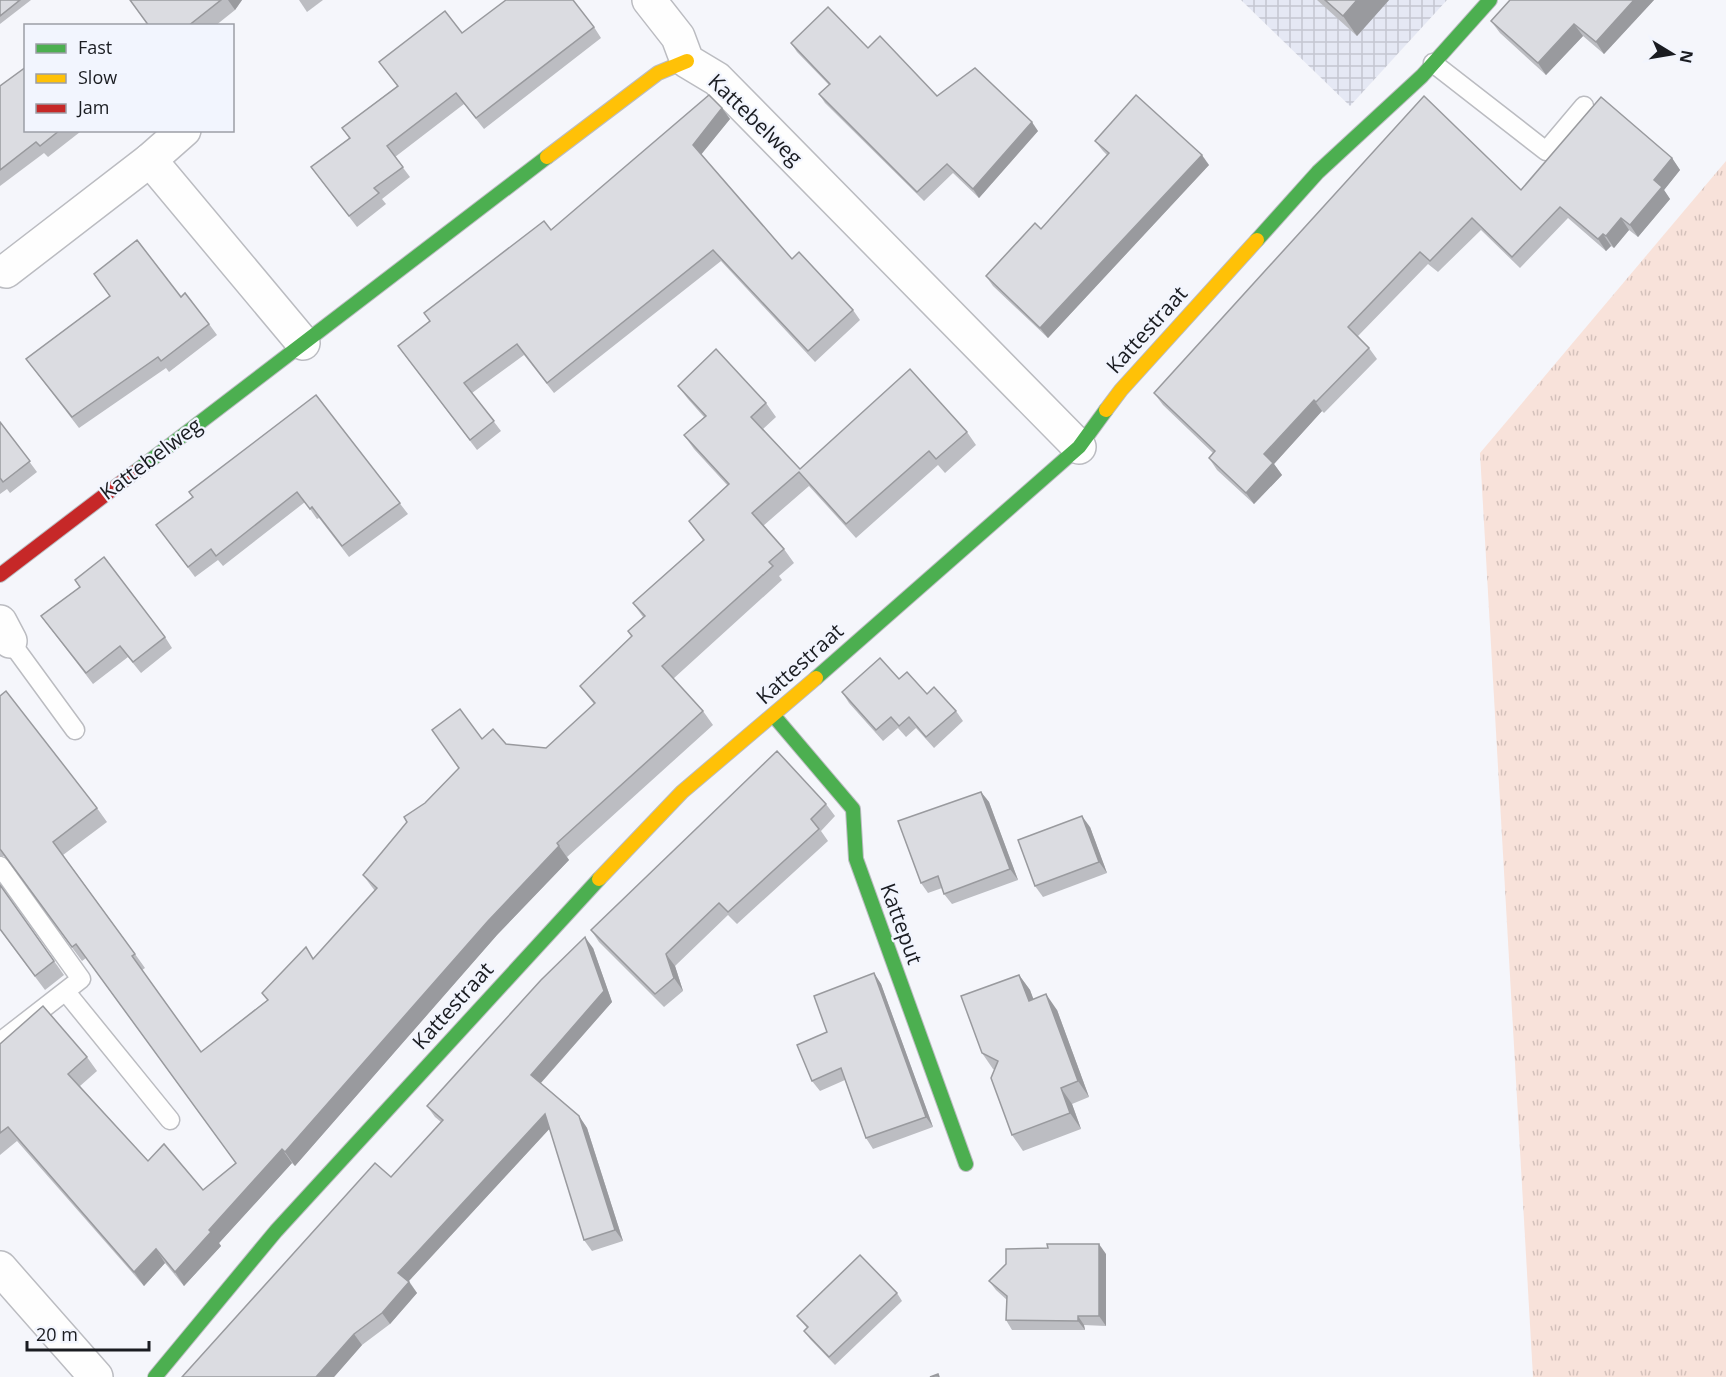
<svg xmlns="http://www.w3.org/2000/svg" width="1726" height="1377" font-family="'Open Sans',sans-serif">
  <defs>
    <pattern id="industrial-grid" width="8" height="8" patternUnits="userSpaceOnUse" patternTransform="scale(1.5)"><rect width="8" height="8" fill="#e5e8f4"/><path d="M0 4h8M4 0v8" fill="none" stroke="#c4c6d1"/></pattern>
    <pattern id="grass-tufts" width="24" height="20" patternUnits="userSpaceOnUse" patternTransform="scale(1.5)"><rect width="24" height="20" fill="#f8e2da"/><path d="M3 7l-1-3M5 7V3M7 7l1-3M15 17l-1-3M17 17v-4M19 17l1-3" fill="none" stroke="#d4c1bb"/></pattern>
  </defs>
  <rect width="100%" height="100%" fill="#f5f6fb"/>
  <path fill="url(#industrial-grid)" d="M1241 0H1447L1350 106Z"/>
  <path fill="url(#grass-tufts)" d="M1726 161V1377H1533L1480 453Z"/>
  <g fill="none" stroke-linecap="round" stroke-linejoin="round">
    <g stroke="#bbbcc1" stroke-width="21">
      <g id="lane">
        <path d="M1433 63 1546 151 1584 106"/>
        <path d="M10 641 75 730"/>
        <path d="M0 866 81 979 0 1042"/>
        <path d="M66 992 170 1120"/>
      </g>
    </g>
    <g stroke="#bbbcc1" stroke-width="36">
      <g id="street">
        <path d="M649 0 678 37 687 61 717 79 1079 447"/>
        <path d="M150 160 303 343"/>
        <path d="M6 271 150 160 184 130"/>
        <path d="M0 622 10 641"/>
        <path d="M0 1268 96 1377"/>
      </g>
    </g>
    <g stroke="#bbbcc1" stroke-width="16">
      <g id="fast">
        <path d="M1257 240 1318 172 1422 76 1490 0"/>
        <path d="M135 472 547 157"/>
        <path d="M816 678 1079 447 1106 410"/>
        <path d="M774 716 853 809 856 859 966 1164"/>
        <path d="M155 1377 276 1231 599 879"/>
      </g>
    </g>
    <g stroke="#bbbcc1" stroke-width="16">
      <g id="slow">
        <path d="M547 157 658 73 687 61"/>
        <path d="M1106 410 1121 390 1257 240"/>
        <path d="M599 879 682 792 816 678"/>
      </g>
    </g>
    <g stroke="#bbbcc1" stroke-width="16">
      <path id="jam" d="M0 575 135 472"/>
    </g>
    <use href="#lane" stroke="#fefefe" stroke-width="18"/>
    <use href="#street" stroke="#fefefe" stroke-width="33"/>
    <use href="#fast" stroke="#4caf50" stroke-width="14"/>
    <use href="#slow" stroke="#ffc107" stroke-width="14"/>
    <use href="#jam" stroke="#c62828" stroke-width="14"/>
  </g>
  <g fill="#bcbdc2">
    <path d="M0 0H31L0 24Z"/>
    <path d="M130 0H242L235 10 215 26H149Z"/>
    <path d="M299 0H323L307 12Z"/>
    <path d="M1317 0H1389L1357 36Z"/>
    <path d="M1510 0H1654L1604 54 1583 36 1546 75 1500 33 1491 21Z"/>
    <path d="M594 27 601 38 484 129 464 104 395 157 410 177 382 199 386 204 357 227 311 167 349 138 342 128 397 86 379 62 462 33Z"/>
    <path d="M791 43 868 48 937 96 1038 131 979 198 953 173 924 201 825 103 819 94 829 85 797 52Z"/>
    <path d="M0 86 26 130H78L80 132 48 157 44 153 0 186Z"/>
    <path d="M722 108 730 119 701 154 792 259 853 310 860 320 815 362 721 261 554 393 524 355 472 393 501 431 477 450 398 346Z"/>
    <path d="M1095 141 1209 165 1048 338 993 286 986 276 1041 229 1107 155 1103 151Z"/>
    <path d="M1672 158 1680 170 1664 190 1670 199 1638 237 1629 230 1614 248 1611 246 1606 251 1568 218 1520 268 1481 230 1438 272 1428 264 1358 336 1369 348 1377 359 1324 413 1322 411 1274 464 1282 475 1254 504 1217 470 1209 458 1213 453 1163 405 1154 393 1521 190Z"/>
    <path d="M94 274 181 297 209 324 217 335 169 372 166 368 79 428 26 359 110 296Z"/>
    <path d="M678 386 766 403 776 417 763 429 800 469 967 432 976 445 945 473 938 465 856 538 809 486 763 526 784 549 794 563 779 576 782 580 673 679 703 711 713 725 567 857 569 860 497 935 295 1166 292 1163 219 1243 221 1246 184 1286 165 1263 144 1286 17 1141 0 1155V1044L87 1057 97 1071 80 1086 148 1161 203 1190 236 1163 86 958 82 961 4 856H0V696L97 808 107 822 63 855 135 954 145 968 142 970 201 1052 267 1000 314 959 375 891 363 875 425 803 459 768 482 739 506 744 546 748 594 704 580 686 632 636 628 631 643 617 633 603 703 540 689 521 728 486 694 449 684 435 704 417 688 399Z"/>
    <path d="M316 395 408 514 349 557 319 518 317 519 305 502 223 566 218 560 195 577 156 525 193 497Z"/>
    <path d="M0 422 37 472 10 493 7 489 0 494Z"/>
    <path d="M80 587 165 637 172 648 141 673 128 657 93 684 41 616Z"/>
    <path d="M899 679 956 711 963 721 934 748 916 728 906 737 898 728 883 741 849 703 842 692Z"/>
    <path d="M981 792 989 802 1018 880 952 904 944 894 942 888 928 893 921 883Z"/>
    <path d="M826 804 835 816 821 831 828 841 737 924 728 915 675 966 683 991 664 1007 599 942 591 930Z"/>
    <path d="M1090 827 1107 873 1043 897 1035 886Z"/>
    <path d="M0 885 64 975 45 990 0 930Z"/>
    <path d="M593 948 612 1002 541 1083 579 1116 587 1128 623 1241 592 1251 584 1240 550 1128 409 1281 417 1293 390 1324 362 1345 334 1377 391 1177 441 1122 435 1117 427 1106Z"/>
    <path d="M874 973 881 984 933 1127 873 1149 866 1138 845 1080 820 1091 812 1081 827 1032Z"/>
    <path d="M1019 975 1030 990 1033 999 1057 1010 1089 1097 1072 1104 1081 1129 1023 1151 1012 1135 995 1070 993 1069 982 1053Z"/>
    <path d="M1106 1254V1326L1084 1325 1085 1330H1012L1006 1320 1007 1300 996 1290 989 1281Z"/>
    <path d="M897 1293 902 1301 835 1365 810 1339 804 1331 807 1328 797 1316Z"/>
  </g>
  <g fill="#999a9e">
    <path d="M228 0H242L235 10Z"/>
    <path d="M1357 0H1389L1357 36 1343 16Z"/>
    <path d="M1634 0H1654L1604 54 1596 42Z"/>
    <path d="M1574 24 1583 36 1546 75 1538 63Z"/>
    <path d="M722 108 730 119 700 156 693 145Z"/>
    <path d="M1032 122 1038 131 979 198 973 189Z"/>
    <path d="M1202 155 1209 165 1048 338 1040 328Z"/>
    <path d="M1672 158 1680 170 1664 190 1670 199 1638 237 1630 225 1654 180Z"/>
    <path d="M1621 218 1629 230 1614 248 1606 236Z"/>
    <path d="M1603 234 1611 246 1606 251 1598 239Z"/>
    <path d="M1314 400 1322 411 1274 464 1282 475 1254 504 1246 493 1264 454Z"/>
    <path d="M981 792 989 802 1018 880 1010 869Z"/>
    <path d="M1082 816 1090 827 1107 873 1099 862Z"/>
    <path d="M559 846 569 860 497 935 295 1166 285 1152 488 921Z"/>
    <path d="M585 937 593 948 612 1002 538 1086 531 1075Z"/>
    <path d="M666 954 675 966 683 991 674 978Z"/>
    <path d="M874 973 881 984 933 1127 926 1117Z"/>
    <path d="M1019 975 1030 990 1040 1016 1029 1001Z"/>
    <path d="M1046 994 1057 1010 1089 1097 1078 1081Z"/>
    <path d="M1061 1088 1072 1104 1081 1129 1070 1113Z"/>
    <path d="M545 1114 553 1125 406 1284 398 1273Z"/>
    <path d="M579 1116 587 1128 623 1241 615 1230Z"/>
    <path d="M282 1149 292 1163 219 1243 221 1246 184 1286 175 1272 209 1230Z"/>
    <path d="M1099 1244 1106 1254V1326L1099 1316Z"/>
    <path d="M156 1249 165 1263 144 1286 134 1272Z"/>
    <path d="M409 1282 417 1293 390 1324 382 1313Z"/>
    <path d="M1078 1316 1084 1325 1085 1330 1078 1321Z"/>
    <path d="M354 1334 362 1345 334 1377H316Z"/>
  </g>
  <g fill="#dbdce1" stroke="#999a9e" stroke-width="1.5">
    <path d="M0 0H20L0 16Z"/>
    <path d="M130 0H221L188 26H149Z"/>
    <path d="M506 0H573L594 27 476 118 456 93 387 146 403 167 374 188 379 193 349 216 311 167 350 138 342 128 398 86 379 62 445 11 462 33Z"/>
    <path d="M1325 0H1357L1343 16Z"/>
    <path d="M1510 0H1634L1596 42 1574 24 1538 63 1491 21Z"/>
    <path d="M828 7 868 48 880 36 937 96 975 68 1032 122 973 189 947 164 917 192 819 94 830 84 791 43Z"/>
    <path d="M26 67V130H60L40 146 36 142 0 170V86Z"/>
    <path d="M709 95 722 108 693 145 792 259 799 252 853 310 808 351 713 250 547 383 517 344 464 383 494 421 470 440 398 346 430 321 424 313 544 221 551 230Z"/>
    <path d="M1136 95 1202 155 1040 328 986 276 1035 223 1041 229 1109 153 1095 141Z"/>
    <path d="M1424 96 1521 190 1601 97 1672 158 1654 180 1662 187 1630 225 1621 218 1606 236 1603 234 1598 239 1560 207 1512 257 1472 218 1430 261 1420 252 1348 327 1369 348 1316 402 1314 400 1264 454 1273 463 1246 493 1209 458 1215 451 1154 393Z"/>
    <path d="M137 240 181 297 185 293 209 324 161 361 158 357 72 417 26 359 110 296 94 274Z"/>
    <path d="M716 349 766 403 751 417 800 469 910 369 967 432 936 459 929 451 846 524 799 472 752 513 784 549 769 562 773 566 662 666 703 711 557 843 559 846 488 921 285 1152 282 1149 209 1230 211 1232 175 1272 156 1249 134 1272 8 1127 0 1133V1044L43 1006 87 1057 68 1074 148 1161 164 1144 203 1190 236 1163 76 944 72 947 0 849V696L6 691 97 808 53 842 135 954 132 956 201 1052 268 1000 262 993 306 947 313 959 377 888 363 875 407 822 404 817 425 803 459 768 432 730 460 709 482 739 493 729 506 744 546 748 595 703 580 686 632 636 628 631 645 616 633 603 704 540 689 521 729 484 684 435 706 416 678 386Z"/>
    <path d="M316 395 400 503 342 546 312 507 310 509 297 492 216 556 211 549 188 567 156 525 193 497 189 492Z"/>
    <path d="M0 422 30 461 3 482 0 478Z"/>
    <path d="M104 557 165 637 133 662 120 646 86 673 41 616 80 587 75 580Z"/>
    <path d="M880 658 899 679 907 672 927 694 934 687 956 711 926 737 909 717 899 726 891 717 876 730 842 692Z"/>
    <path d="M777 751 826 804 811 819 819 829 728 912 719 903 666 954 674 978 655 994 591 930Z"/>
    <path d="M981 792 1010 869 944 894 938 876 921 883 898 821Z"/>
    <path d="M1082 816 1099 862 1035 886 1018 840Z"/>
    <path d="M0 885 54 961 35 976 0 929Z"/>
    <path d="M585 937 604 991 531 1075 579 1116 615 1230 584 1240 545 1114 398 1273 409 1282 382 1313 354 1334 316 1377H182L375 1163 391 1177 443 1120 427 1106 541 980Z"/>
    <path d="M874 973 926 1117 866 1138 841 1068 812 1081 797 1045 827 1032 814 996Z"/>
    <path d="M1019 975 1029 1001 1046 994 1078 1081 1061 1088 1070 1113 1012 1135 991 1078 998 1061 982 1053 961 996Z"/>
    <path d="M1047 1244H1099V1316H1078V1321L1006 1320 1007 1296 989 1281 1006 1264V1249L1048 1248Z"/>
    <path d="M860 1255 897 1293 829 1357 804 1331 808 1327 797 1316Z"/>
    <path d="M938 1374 939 1377H930Z"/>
  </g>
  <g text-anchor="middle" stroke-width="4.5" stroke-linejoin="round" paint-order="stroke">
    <g font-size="21" fill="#1a1c21" stroke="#f2f5fe">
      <text transform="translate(755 120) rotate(44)" y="7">Kattebelweg</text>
      <text transform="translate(1147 330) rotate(-48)" y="7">Kattestraat</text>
      <text transform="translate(151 459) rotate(-37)" y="7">Kattebelweg</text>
      <text transform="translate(800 664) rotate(-42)" y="7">Kattestraat</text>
      <text transform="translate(901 924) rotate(70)" y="7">Katteput</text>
      <text transform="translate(453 1006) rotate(-48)" y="7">Kattestraat</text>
    </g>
  </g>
  <rect x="24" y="24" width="210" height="108" fill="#f2f5fe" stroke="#9c9ea6" stroke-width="1.5"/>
  <rect x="36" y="44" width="30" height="9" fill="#4caf50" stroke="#9c9ea6" stroke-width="1.5"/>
  <text x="78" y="54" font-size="18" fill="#1a1c21">Fast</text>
  <rect x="36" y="74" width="30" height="9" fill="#ffc107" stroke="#9c9ea6" stroke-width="1.5"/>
  <text x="78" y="84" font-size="18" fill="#1a1c21">Slow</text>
  <rect x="36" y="104" width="30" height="9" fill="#c62828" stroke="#9c9ea6" stroke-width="1.5"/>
  <text x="78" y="114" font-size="18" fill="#1a1c21">Jam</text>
  <g transform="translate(1672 54) rotate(101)" stroke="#f2f5fe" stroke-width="4.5" paint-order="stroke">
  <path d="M0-4.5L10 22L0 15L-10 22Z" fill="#1a1c21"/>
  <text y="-9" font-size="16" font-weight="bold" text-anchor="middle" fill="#1a1c21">N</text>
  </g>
  <path d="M27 1341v9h122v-9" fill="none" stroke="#1a1c21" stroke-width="3"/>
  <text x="36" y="1341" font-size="18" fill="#1a1c21" stroke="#f2f5fe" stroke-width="4.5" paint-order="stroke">20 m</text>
</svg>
